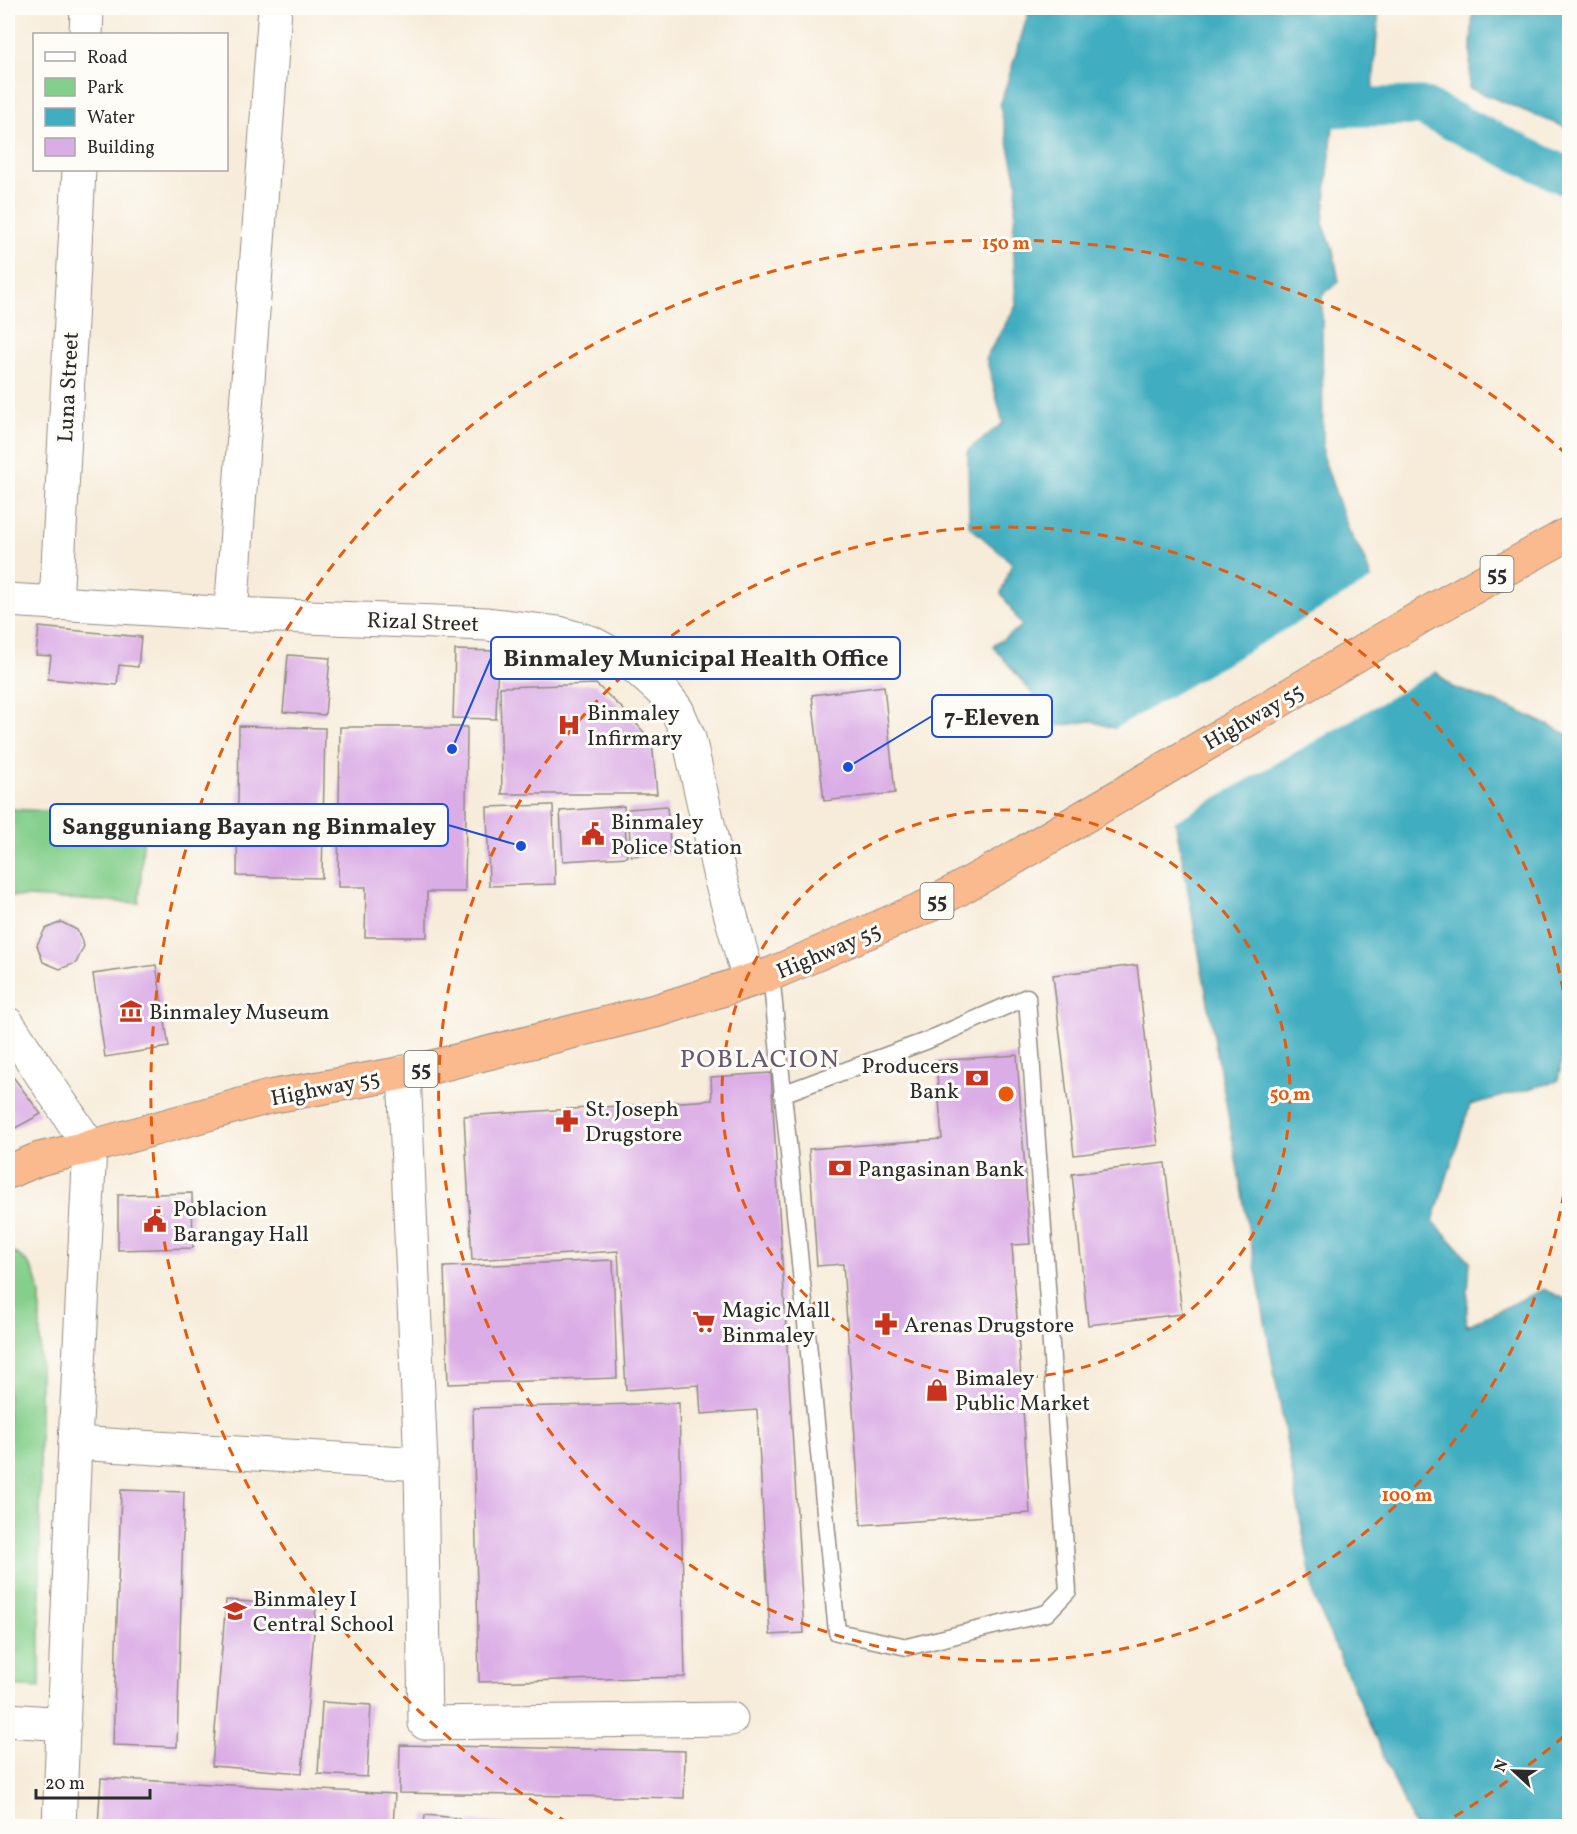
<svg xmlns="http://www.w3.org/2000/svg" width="1577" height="1834" font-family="Vollkorn,serif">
  <rect width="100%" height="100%" fill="#fdfcf7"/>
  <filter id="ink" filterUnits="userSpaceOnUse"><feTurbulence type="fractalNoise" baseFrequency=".0167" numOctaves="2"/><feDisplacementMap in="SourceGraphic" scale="12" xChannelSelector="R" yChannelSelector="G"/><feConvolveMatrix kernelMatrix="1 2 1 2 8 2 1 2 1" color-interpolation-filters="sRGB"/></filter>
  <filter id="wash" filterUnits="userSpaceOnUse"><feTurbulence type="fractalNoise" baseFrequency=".008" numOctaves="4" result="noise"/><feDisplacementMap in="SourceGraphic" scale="24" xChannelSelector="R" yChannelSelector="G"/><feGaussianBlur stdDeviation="1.35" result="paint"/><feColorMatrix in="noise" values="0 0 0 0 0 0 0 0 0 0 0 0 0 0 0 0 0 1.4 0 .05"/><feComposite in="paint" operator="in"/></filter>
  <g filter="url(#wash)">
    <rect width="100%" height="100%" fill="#f7ecda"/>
    <g fill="#84cf8c" stroke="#587d5c" stroke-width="1.5">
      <path d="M8 809 145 816 139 903 8 896Z"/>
      <path d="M8 1250C29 1258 37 1273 40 1295V1688L8 1686Z"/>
    </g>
    <g fill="#41adc0" stroke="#366c76" stroke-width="1.5">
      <path d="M1030 8H1379L1372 102 1364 125H1333L1323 223 1333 250 1339 282 1322 295 1323 457 1349 531 1363 556 1378 597 1421 658 1452 687 1514 709 1569 735 1570 1017 1558 1081 1470 1105 1433 1221 1470 1261 1466 1326 1544 1289 1569 1301V1826H1414L1315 1600 1168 780 1123 731 1091 721 1059 726 993 646 1022 626 1001 593 1012 563 969 526 968 450 1003 423 986 357 1016 306 1013 238 1017 182 1000 106Z"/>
      <path d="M1473 8H1569V129L1469 88Z"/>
    </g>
    <path fill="#f7ecda" d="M1374 578 1381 595 1423 656 1438 670 1172 823 1165 782 1121 734 1111 731Z"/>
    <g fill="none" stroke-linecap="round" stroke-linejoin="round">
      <path stroke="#41adc0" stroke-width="39" d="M1317 108 1421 106 1570 178"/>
    </g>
    <g id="blocks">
      <g fill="#dbade6">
        <path d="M39 627 141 637 138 667 119 665 117 685 48 679 51 656 36 655Z"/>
        <path d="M455 650 498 651 496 719 453 718Z"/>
        <path d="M288 655 330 658 325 715 283 712Z"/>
        <path d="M596 684 623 709 652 741 657 794H502L500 687Z"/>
        <path d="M884 686 895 793 824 801 812 695Z"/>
        <path d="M239 726 325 728 322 878 237 876Z"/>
        <path d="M340 727H467L465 892H427V937H365L366 887H338Z"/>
        <path d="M553 805 555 884 489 886 487 807Z"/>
        <path d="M624 806 627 857 563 861 560 811Z"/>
        <path d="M667 806 671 853 631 856 628 809Z"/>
        <path d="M61 922 77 930 84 946 76 963 60 969 43 962 37 945 45 929Z"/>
        <path d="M156 965 169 1047 105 1057 93 974Z"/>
        <path d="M1137 965 1158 1145 1074 1155 1053 975Z"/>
        <path d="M1017 1055 1030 1244 1012 1245 1030 1513 861 1525 843 1264 817 1266 809 1149 942 1139 936 1061Z"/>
        <path d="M8 1070 41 1114 8 1132Z"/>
        <path d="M771 1073 804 1633 770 1635 757 1410 701 1414 699 1385 626 1390 618 1251 472 1260 464 1116 712 1100 711 1077Z"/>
        <path d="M1165 1163 1182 1314 1088 1325 1072 1174Z"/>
        <path d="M192 1193 193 1248 118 1250V1195Z"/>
        <path d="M613 1260 617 1378 448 1384 444 1267Z"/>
        <path d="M679 1403 685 1677 479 1682 473 1408Z"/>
        <path d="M121 1490 184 1492 177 1747 113 1745Z"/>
        <path d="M226 1600 316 1607 302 1773 212 1766Z"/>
        <path d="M322 1702 371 1705 367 1777 318 1774Z"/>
        <path d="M400 1745 685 1751 684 1798 399 1793Z"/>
        <path d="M101 1778 395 1794 393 1826H98Z"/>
        <path d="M425 1815 459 1818V1826H424Z"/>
        <path d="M566 1820 659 1822V1826H565Z"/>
        <path d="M470 1821 517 1825 516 1826H469Z"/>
      </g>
    </g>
  </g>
  <g filter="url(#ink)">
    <use href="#blocks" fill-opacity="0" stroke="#918c82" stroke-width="1.5"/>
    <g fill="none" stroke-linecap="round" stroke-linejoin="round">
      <g stroke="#918c82" stroke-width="19">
        <path id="service" d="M771 974 837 1632 907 1647 1047 1613 1068 1591 1027 997 926 1041 782 1094"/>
      </g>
      <g stroke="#918c82" stroke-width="35">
        <g id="minor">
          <path d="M86 34 87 8"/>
          <path d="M8 600 231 614 487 624 559 633 590 642 633 665 664 693 677 710 689 738 720 877 749 980"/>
          <path d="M56 604 79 170"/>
          <path d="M231 614 275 8"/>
          <path d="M404 1072 421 1464 425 1723 731 1719"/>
          <path d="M75 1443 421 1464"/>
          <path d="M8 1720 64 1724"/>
          <path d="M59 1826 75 1443 90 1147"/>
        </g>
      </g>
      <g stroke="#918c82" stroke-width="35">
        <path id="tertiary" d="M8 1024 90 1147"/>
      </g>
      <g stroke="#918c82" stroke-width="35">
        <path id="trunk" d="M8 1172 39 1159 90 1147 269 1097 420 1070 659 1010 771 974 928 906 1006 863 1424 615 1570 533"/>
      </g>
      <use href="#service" stroke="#fff" stroke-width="16"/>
      <use href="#minor" stroke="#fff" stroke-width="33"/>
      <use href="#tertiary" stroke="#fff" stroke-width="33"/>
      <use href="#trunk" stroke="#fbba8d" stroke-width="33"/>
    </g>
  </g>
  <g fill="none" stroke="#e8590c" stroke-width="3" stroke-dasharray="10 8">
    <circle cx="1006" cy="1094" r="284"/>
    <path d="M1569 1158A567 567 0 1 1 1569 1030"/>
    <path d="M1564 1736A851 851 0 0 1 1444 1823M568 1823A851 851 0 1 1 1564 452"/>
  </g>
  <defs>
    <g id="hospital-bare" transform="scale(1.8)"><path d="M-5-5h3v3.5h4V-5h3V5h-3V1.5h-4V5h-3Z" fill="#c8321e" stroke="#fdfcf7" stroke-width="2.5" paint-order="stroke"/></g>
    <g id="civic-bare" transform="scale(1.8)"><path d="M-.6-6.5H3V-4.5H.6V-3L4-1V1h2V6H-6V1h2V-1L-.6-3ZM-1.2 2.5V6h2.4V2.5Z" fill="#c8321e" stroke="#fdfcf7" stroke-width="2.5" paint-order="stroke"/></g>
    <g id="museum-bare" transform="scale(1.8)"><path d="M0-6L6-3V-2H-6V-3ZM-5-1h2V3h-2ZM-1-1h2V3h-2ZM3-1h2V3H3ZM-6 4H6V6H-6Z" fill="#c8321e" stroke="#fdfcf7" stroke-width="2.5" paint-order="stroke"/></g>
    <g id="bank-bare" transform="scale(1.8)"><path d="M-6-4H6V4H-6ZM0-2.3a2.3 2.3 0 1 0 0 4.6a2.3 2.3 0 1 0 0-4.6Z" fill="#c8321e" stroke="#fdfcf7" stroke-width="2.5" paint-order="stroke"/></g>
    <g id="pharmacy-bare" transform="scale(1.8)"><path d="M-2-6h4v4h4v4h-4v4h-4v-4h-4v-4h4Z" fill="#c8321e" stroke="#fdfcf7" stroke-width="2.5" paint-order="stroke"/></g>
    <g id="supermarket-bare" transform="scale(1.8)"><path d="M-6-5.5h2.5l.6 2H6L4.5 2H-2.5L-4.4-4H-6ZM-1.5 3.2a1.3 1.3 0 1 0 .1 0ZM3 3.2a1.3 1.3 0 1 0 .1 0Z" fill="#c8321e" stroke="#fdfcf7" stroke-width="2.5" paint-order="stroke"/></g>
    <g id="shop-bare" transform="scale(1.8)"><path d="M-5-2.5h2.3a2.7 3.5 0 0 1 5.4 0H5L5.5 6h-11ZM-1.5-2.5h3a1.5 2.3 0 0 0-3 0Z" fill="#c8321e" stroke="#fdfcf7" stroke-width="2.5" paint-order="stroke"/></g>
    <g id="school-bare" transform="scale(1.8)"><path d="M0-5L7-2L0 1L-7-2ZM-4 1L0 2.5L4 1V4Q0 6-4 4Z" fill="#c8321e" stroke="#fdfcf7" stroke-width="2.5" paint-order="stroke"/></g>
  </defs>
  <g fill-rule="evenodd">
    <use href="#hospital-bare" x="569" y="725"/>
    <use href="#civic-bare" x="593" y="834"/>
    <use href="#museum-bare" x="131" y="1011"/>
    <use href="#bank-bare" x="977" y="1078"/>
    <use href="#pharmacy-bare" x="567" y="1121"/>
    <use href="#bank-bare" x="840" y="1168"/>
    <use href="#civic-bare" x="155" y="1221"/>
    <use href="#supermarket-bare" x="704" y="1322"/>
    <use href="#pharmacy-bare" x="886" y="1324"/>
    <use href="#shop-bare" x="937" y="1390"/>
    <use href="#school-bare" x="235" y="1611"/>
  </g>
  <g text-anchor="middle" stroke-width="6" stroke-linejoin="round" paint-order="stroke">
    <g fill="#fdfcf7" stroke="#6a6a68" stroke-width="1.5">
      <rect x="1480.5" y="556" width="33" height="36" rx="4.5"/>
      <rect x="920.5" y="883" width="33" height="36" rx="4.5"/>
      <rect x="404.5" y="1051" width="33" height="36" rx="4.5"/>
    </g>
    <g font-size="21" font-weight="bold" fill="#2b2b2b">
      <text x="1497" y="581">55</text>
      <text x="937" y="908">55</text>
      <text x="421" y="1076">55</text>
    </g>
    <g font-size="22" fill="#2b2b2b" stroke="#fdfcf7">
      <text transform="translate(67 387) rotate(-87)" y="8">Luna Street</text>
      <text transform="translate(423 621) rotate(2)" y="8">Rizal Street</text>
      <text transform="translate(1253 716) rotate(-30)" y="8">Highway 55</text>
      <text transform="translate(828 950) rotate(-23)" y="8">Highway 55</text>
      <text transform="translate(325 1087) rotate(-11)" y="8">Highway 55</text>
    </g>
    <g font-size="22" fill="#2b2b2b" stroke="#fdfcf7" text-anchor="start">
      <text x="587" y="720">Binmaley<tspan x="587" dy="25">Infirmary</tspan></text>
      <text x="611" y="829">Binmaley<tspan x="611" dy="25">Police Station</tspan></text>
      <text x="149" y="1019">Binmaley Museum</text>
      <text x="959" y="1073" text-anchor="end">Producers<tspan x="959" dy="25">Bank</tspan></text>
      <text x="585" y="1116">St. Joseph<tspan x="585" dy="25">Drugstore</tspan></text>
      <text x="858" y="1176">Pangasinan Bank</text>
      <text x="173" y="1216">Poblacion<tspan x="173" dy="25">Barangay Hall</tspan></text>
      <text x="722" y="1317">Magic Mall<tspan x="722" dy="25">Binmaley</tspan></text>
      <text x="904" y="1332">Arenas Drugstore</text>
      <text x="955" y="1385">Bimaley<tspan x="955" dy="25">Public Market</tspan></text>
      <text x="253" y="1606">Binmaley I<tspan x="253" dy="25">Central School</tspan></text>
    </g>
    <g font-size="26" letter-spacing="1.5" fill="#69586c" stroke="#fdfcf7">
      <text x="760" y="1067">POBLACION</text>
    </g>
  </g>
  <circle cx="1006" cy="1094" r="9" fill="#e8590c" stroke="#fdfcf7" stroke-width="3"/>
  <g font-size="18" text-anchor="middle" font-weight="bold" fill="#e8590c" stroke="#fdfcf7" stroke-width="6" stroke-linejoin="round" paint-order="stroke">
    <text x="1006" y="249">150 m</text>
    <text x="1290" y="1100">50 m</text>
    <text x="1407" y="1501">100 m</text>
  </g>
  <path fill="none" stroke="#1d4ed8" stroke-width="2" d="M452 749L491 658M848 767L932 716M521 846L448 825"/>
  <g fill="#1d4ed8" stroke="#fdfcf7" stroke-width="2">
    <circle cx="452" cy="749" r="6"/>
    <circle cx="848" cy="767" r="6"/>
    <circle cx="521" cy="846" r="6"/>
  </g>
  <g fill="#fdfcf7" stroke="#1d4ed8" stroke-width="2">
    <rect x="491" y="637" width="409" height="42" rx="6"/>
    <rect x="932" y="695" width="120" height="42" rx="6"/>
    <rect x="50" y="804" width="398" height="42" rx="6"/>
  </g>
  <g font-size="24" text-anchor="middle" font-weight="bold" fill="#2b2b2b">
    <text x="696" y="666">Binmaley Municipal Health Office</text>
    <text x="992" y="725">7-Eleven</text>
    <text x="249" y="834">Sangguniang Bayan ng Binmaley</text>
  </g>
  <rect width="1577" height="1834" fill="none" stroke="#fdfcf7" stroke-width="30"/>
  <rect x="33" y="33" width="195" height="138" fill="#fdfcf7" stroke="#a9a8a5" stroke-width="1.5"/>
  <rect x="45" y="52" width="30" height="9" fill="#ffffff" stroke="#a9a8a5" stroke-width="1.5"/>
  <text x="87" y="63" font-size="18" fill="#2b2b2b">Road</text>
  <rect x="45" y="78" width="30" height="18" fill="#84cf8c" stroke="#a9a8a5" stroke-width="1.5"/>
  <text x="87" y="93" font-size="18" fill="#2b2b2b">Park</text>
  <rect x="45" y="108" width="30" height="18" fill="#41adc0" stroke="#a9a8a5" stroke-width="1.5"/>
  <text x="87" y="123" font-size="18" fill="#2b2b2b">Water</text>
  <rect x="45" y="138" width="30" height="18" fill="#dbade6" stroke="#a9a8a5" stroke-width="1.5"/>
  <text x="87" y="153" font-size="18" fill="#2b2b2b">Building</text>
  <g transform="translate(1514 1771) rotate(292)" stroke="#fdfcf7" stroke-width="4.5" paint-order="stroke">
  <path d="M0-4.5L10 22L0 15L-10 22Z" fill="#2b2b2b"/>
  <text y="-9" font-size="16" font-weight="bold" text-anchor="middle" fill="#2b2b2b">N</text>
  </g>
  <path d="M36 1789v9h114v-9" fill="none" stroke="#2b2b2b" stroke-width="3"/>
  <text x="45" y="1789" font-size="18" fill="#2b2b2b" stroke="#fdfcf7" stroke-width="4.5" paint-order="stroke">20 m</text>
</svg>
